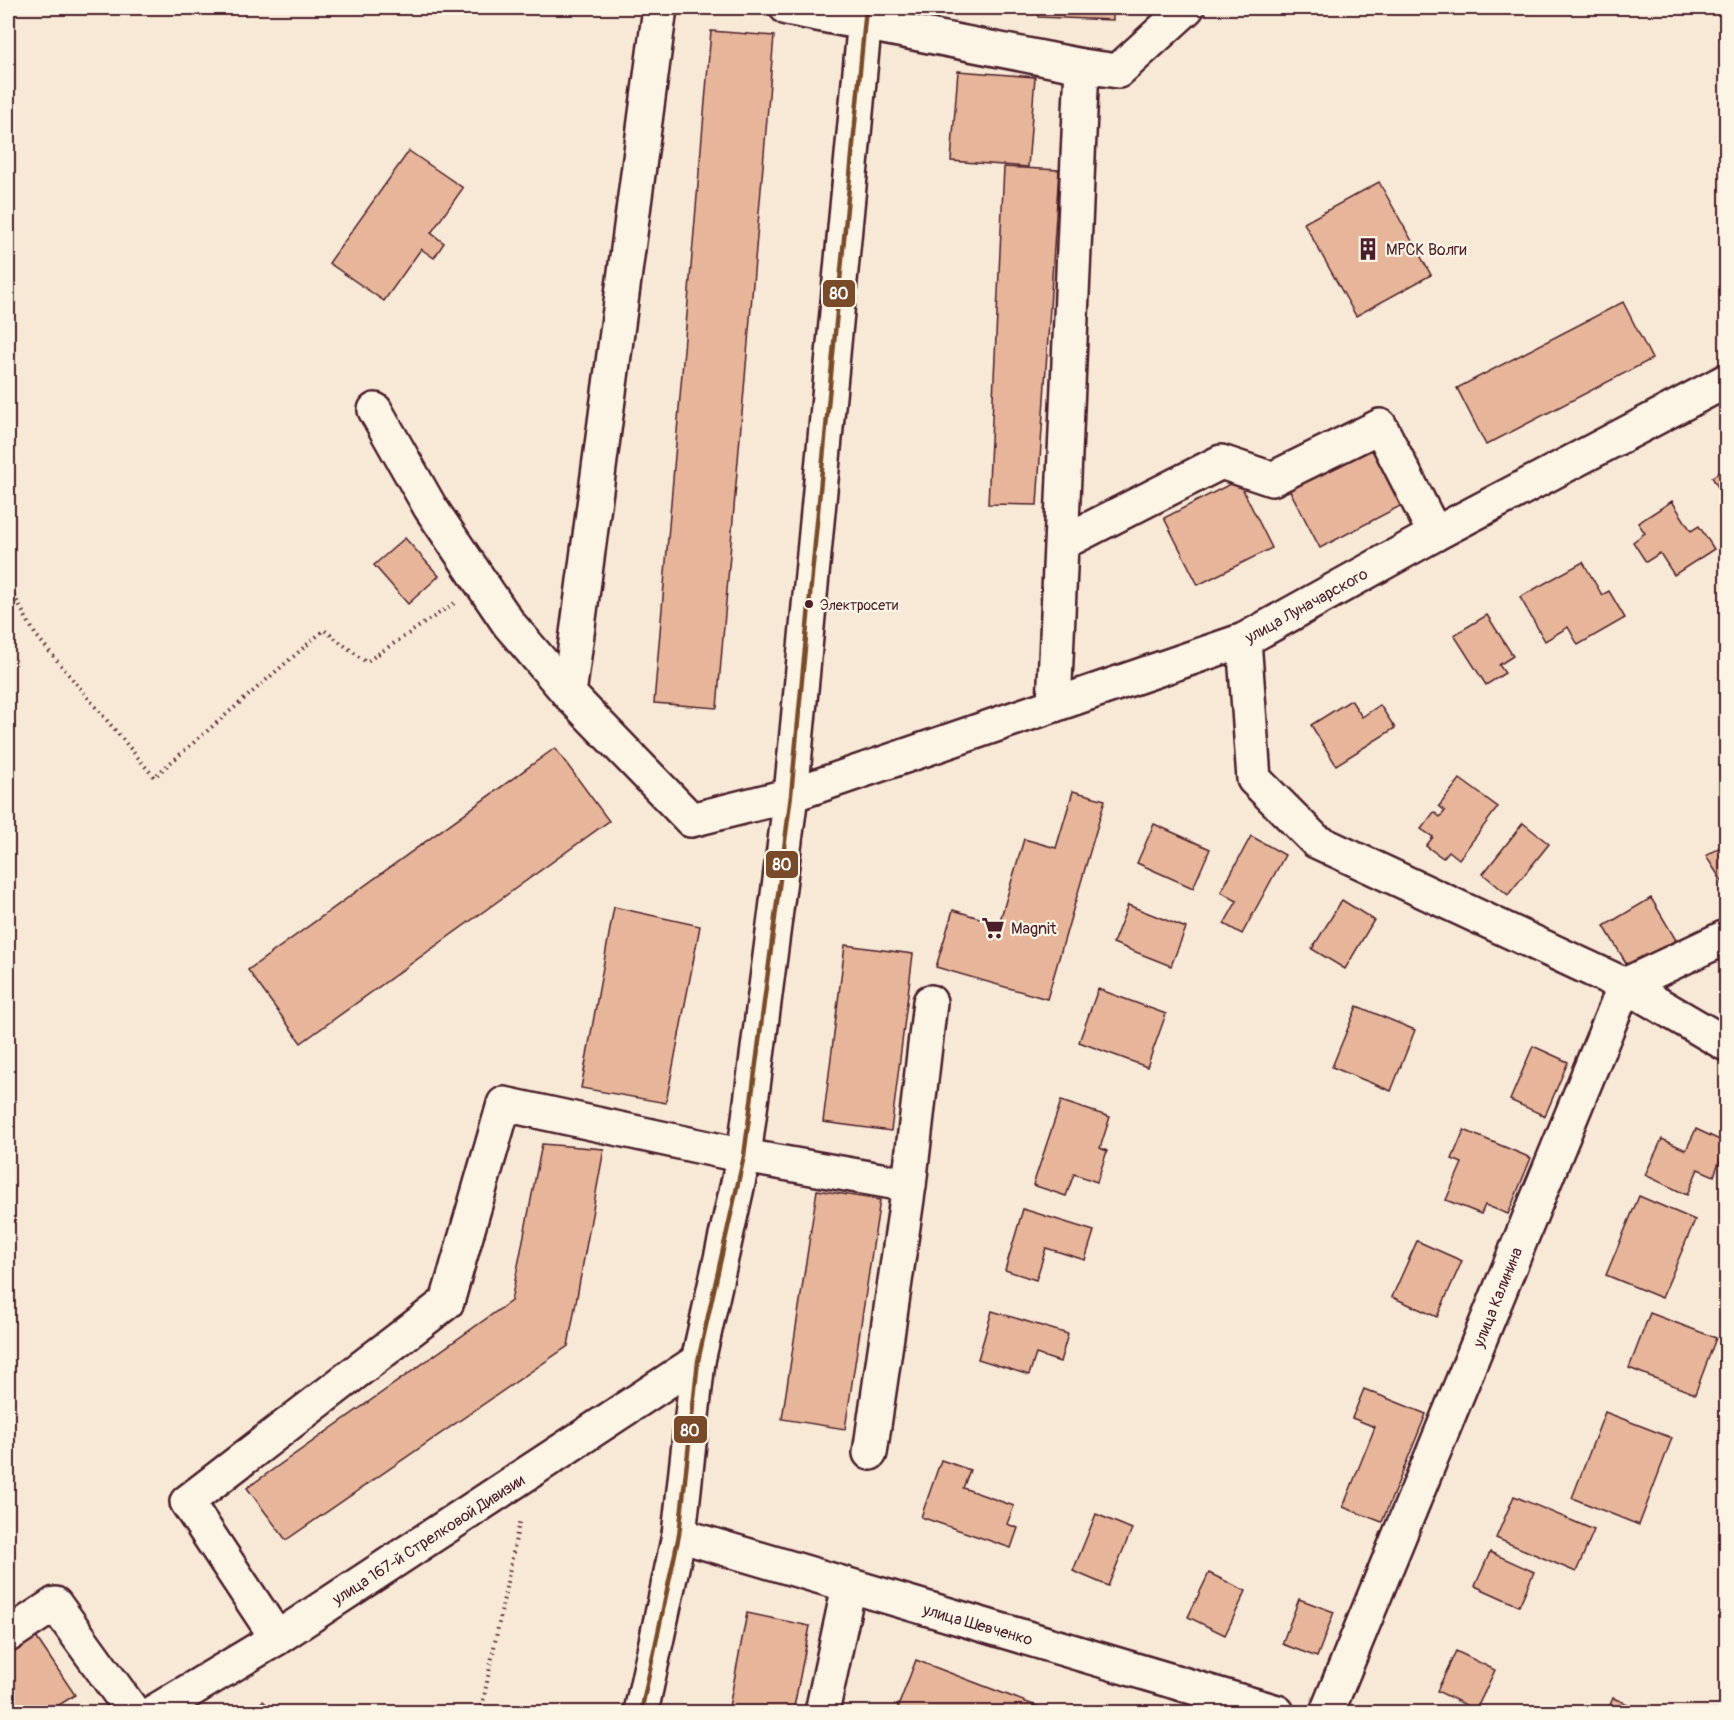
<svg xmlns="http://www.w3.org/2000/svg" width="1734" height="1720" font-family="Pangolin,sans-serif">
  <rect width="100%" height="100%" fill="#f8e8d6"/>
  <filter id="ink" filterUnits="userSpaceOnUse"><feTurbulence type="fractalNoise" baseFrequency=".0167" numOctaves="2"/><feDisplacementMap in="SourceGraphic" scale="12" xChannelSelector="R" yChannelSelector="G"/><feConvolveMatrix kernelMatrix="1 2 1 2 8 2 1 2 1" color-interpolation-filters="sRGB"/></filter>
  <g filter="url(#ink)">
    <g fill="#e7b599" stroke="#4a1f2b" stroke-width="1.5">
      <path d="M1038 8H1113V20L1038 17Z"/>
      <path d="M711 31 774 36 717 708 654 703Z"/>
      <path d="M958 71 1035 77 1028 167 951 161Z"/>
      <path d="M409 151 463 188 431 233 444 243 434 258 421 249 384 301 329 263Z"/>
      <path d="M1004 167 1059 170 1037 505 988 504Z"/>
      <path d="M1379 182 1431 275 1356 316 1304 223Z"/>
      <path d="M1623 302 1652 359 1486 445 1457 388Z"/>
      <path d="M1371 443 1404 504 1320 548 1288 487Z"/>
      <path d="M1726 468V501L1712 477Z"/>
      <path d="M1238 480 1272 548 1198 585 1164 518Z"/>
      <path d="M1672 501 1691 531 1699 526 1714 549 1674 575 1660 553 1646 562 1633 542 1645 533 1638 523Z"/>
      <path d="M405 538 439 576 408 604 374 565Z"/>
      <path d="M1583 562 1602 595 1609 591 1625 618 1578 645 1568 627 1545 641 1520 597Z"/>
      <path d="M1487 615 1513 656 1499 665 1505 673 1486 685 1454 635Z"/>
      <path d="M1351 700 1362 717 1380 705 1395 728 1336 765 1311 725Z"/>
      <path d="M555 748 609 821 301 1043 248 970Z"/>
      <path d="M1460 779 1498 807 1459 859 1449 851 1443 858 1426 846 1433 837 1421 829 1434 812 1440 817 1445 811 1439 806Z"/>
      <path d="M1073 791 1105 800 1047 999 936 967 953 910 999 924 1024 839 1056 848Z"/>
      <path d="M1523 823 1549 844 1508 895 1483 874Z"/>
      <path d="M1154 824 1210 849 1193 888 1137 863Z"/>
      <path d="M1251 836 1285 855 1242 934 1224 924 1237 901 1221 892Z"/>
      <path d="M1726 843V888L1706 856Z"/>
      <path d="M1651 898 1676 940 1629 968 1604 926Z"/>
      <path d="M1342 900 1374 920 1345 969 1312 949Z"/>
      <path d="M1128 905 1186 928 1171 966 1113 943Z"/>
      <path d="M614 907 700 926 666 1103 581 1088Z"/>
      <path d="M845 945 913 954 891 1131 823 1122Z"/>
      <path d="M1098 989 1166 1014 1147 1067 1079 1042Z"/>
      <path d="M1357 1006 1415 1030 1391 1091 1332 1067Z"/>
      <path d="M1533 1046 1568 1062 1545 1116 1510 1100Z"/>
      <path d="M1061 1101 1110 1117 1100 1148 1107 1151 1097 1182 1074 1174 1066 1196 1033 1185Z"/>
      <path d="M1696 1129 1726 1143 1714 1176 1698 1169 1687 1195 1645 1175 1662 1139 1686 1150Z"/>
      <path d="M1464 1130 1531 1158 1508 1214 1485 1205 1481 1214 1446 1200 1462 1163 1452 1159Z"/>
      <path d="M542 1144 604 1149 568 1346 286 1540 247 1488 511 1301Z"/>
      <path d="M817 1190 880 1200 845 1429 782 1419Z"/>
      <path d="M1639 1196 1695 1220 1662 1298 1606 1275Z"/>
      <path d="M1023 1209 1094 1231 1085 1260 1046 1248 1036 1280 1005 1270Z"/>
      <path d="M1417 1241 1462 1261 1437 1317 1392 1297Z"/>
      <path d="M992 1311 1068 1334 1060 1362 1036 1354 1029 1375 978 1359Z"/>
      <path d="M1650 1313 1716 1338 1695 1394 1629 1368Z"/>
      <path d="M1364 1389 1426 1414 1382 1522 1343 1507 1375 1427 1352 1418Z"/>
      <path d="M1605 1412 1672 1438 1639 1525 1572 1498Z"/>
      <path d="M941 1460 970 1470 963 1488 1014 1506 1007 1524 1018 1528 1011 1548 921 1517Z"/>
      <path d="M1514 1496 1594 1530 1576 1572 1496 1538Z"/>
      <path d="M1096 1514 1132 1529 1108 1586 1073 1571Z"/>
      <path d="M1490 1552 1534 1572 1519 1606 1475 1586Z"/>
      <path d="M1209 1573 1246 1591 1225 1635 1188 1617Z"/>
      <path d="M1299 1599 1334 1612 1317 1657 1282 1644Z"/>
      <path d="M747 1613 810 1626 793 1712H728Z"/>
      <path d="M36 1637 75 1695 48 1712H8V1656Z"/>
      <path d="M1456 1651 1495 1670 1476 1710 1437 1691Z"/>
      <path d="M916 1660 1052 1712H896Z"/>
      <path d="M1613 1698 1647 1712H1607Z"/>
      <path d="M263 1701 274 1712H250Z"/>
    </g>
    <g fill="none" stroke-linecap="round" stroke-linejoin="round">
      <g stroke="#4a1f2b" stroke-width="38">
        <g id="minor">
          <path d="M660 8 569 694 691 820 791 795 1244 640 1435 534 1726 381"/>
          <path d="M787 8 1082 66 1118 71 1187 8"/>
          <path d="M375 410 430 507 509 624 569 694"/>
          <path d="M1062 543 1221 462 1272 479 1380 426 1435 534"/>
          <path d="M1244 640 1254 779 1316 841 1625 985 1726 1044"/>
          <path d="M1054 705 1082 66"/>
          <path d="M909 1185 930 1002"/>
          <path d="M679 1535 1277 1712"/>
          <path d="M8 1635 55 1604 133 1712"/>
          <path d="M277 1638 187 1502 447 1302 504 1104 744 1156 909 1185 870 1453"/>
          <path d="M154 1712 277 1638 698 1361"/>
          <path d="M641 1712 679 1535 698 1361 744 1156 791 795 866 8"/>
          <path d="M822 1712 849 1586"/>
          <path d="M1327 1712 1625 985 1726 937"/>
        </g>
      </g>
      <g stroke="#4a1f2b" stroke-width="4" stroke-dasharray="1.5 4.5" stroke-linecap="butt">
        <path d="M8 585 35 634 154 777 324 630 366 662 456 602"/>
        <path d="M481 1712 520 1518"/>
      </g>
      <use href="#minor" stroke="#fcf5e5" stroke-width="33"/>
      <g stroke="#fcf5e5" stroke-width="9">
        <path id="bus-1" d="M641 1712 679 1535 698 1361 744 1156 791 795 866 8"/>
      </g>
      <use href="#bus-1" stroke="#7a4b2a" stroke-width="4.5"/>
    </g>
  </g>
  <defs>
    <g id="building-bare" transform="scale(1.8)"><path d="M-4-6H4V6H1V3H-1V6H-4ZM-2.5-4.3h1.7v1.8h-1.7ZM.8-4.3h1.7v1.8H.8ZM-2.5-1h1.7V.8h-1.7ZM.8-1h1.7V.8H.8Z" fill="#4a1f2b" stroke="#fcf5e5" stroke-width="2.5" paint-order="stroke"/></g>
    <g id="supermarket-bare" transform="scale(1.8)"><path d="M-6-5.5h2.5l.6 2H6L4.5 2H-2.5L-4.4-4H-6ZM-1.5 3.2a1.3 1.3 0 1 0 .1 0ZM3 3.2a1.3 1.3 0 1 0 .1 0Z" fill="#4a1f2b" stroke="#fcf5e5" stroke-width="2.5" paint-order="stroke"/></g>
  </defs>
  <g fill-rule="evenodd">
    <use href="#building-bare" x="1368" y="249"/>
    <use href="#supermarket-bare" x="993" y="928"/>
  </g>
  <circle fill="#4a1f2b" stroke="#fcf5e5" stroke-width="2" cx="809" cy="604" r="5"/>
  <g text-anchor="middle" stroke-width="4.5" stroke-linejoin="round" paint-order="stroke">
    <g font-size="14" fill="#4a1f2b" stroke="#fcf5e5" text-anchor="start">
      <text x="820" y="610">Электросети</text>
    </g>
    <g font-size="16" fill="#4a1f2b" stroke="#fcf5e5" text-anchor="start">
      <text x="1386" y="255">МРСК Волги</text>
      <text x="1011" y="934">Magnit</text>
    </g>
    <g font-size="16" fill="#4a1f2b" stroke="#fcf5e5">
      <text transform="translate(1306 605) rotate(-29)" y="6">улица Луначарского</text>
      <text transform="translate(1497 1297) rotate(-68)" y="6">улица Калинина</text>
      <text transform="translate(428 1539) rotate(-33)" y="6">улица 167-й Стрелковой Дивизии</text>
      <text transform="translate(978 1624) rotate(16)" y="6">улица Шевченко</text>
    </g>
  </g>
  <g stroke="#fcf5e5" stroke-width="2">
    <rect x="822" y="279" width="34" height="29" rx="6" fill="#7a4b2a"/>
    <rect x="765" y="850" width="34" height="29" rx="6" fill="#7a4b2a"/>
    <rect x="673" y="1415" width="35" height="29" rx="6" fill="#7a4b2a"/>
  </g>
  <g font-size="16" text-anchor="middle" font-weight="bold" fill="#fff">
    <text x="839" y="299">80</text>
    <text x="782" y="870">80</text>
    <text x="690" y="1436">80</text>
  </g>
  <rect width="1734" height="1720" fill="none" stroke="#fcf5e5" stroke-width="30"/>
  <rect x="15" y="15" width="1704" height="1690" fill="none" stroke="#4a1f2b" stroke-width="2" filter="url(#ink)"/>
</svg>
